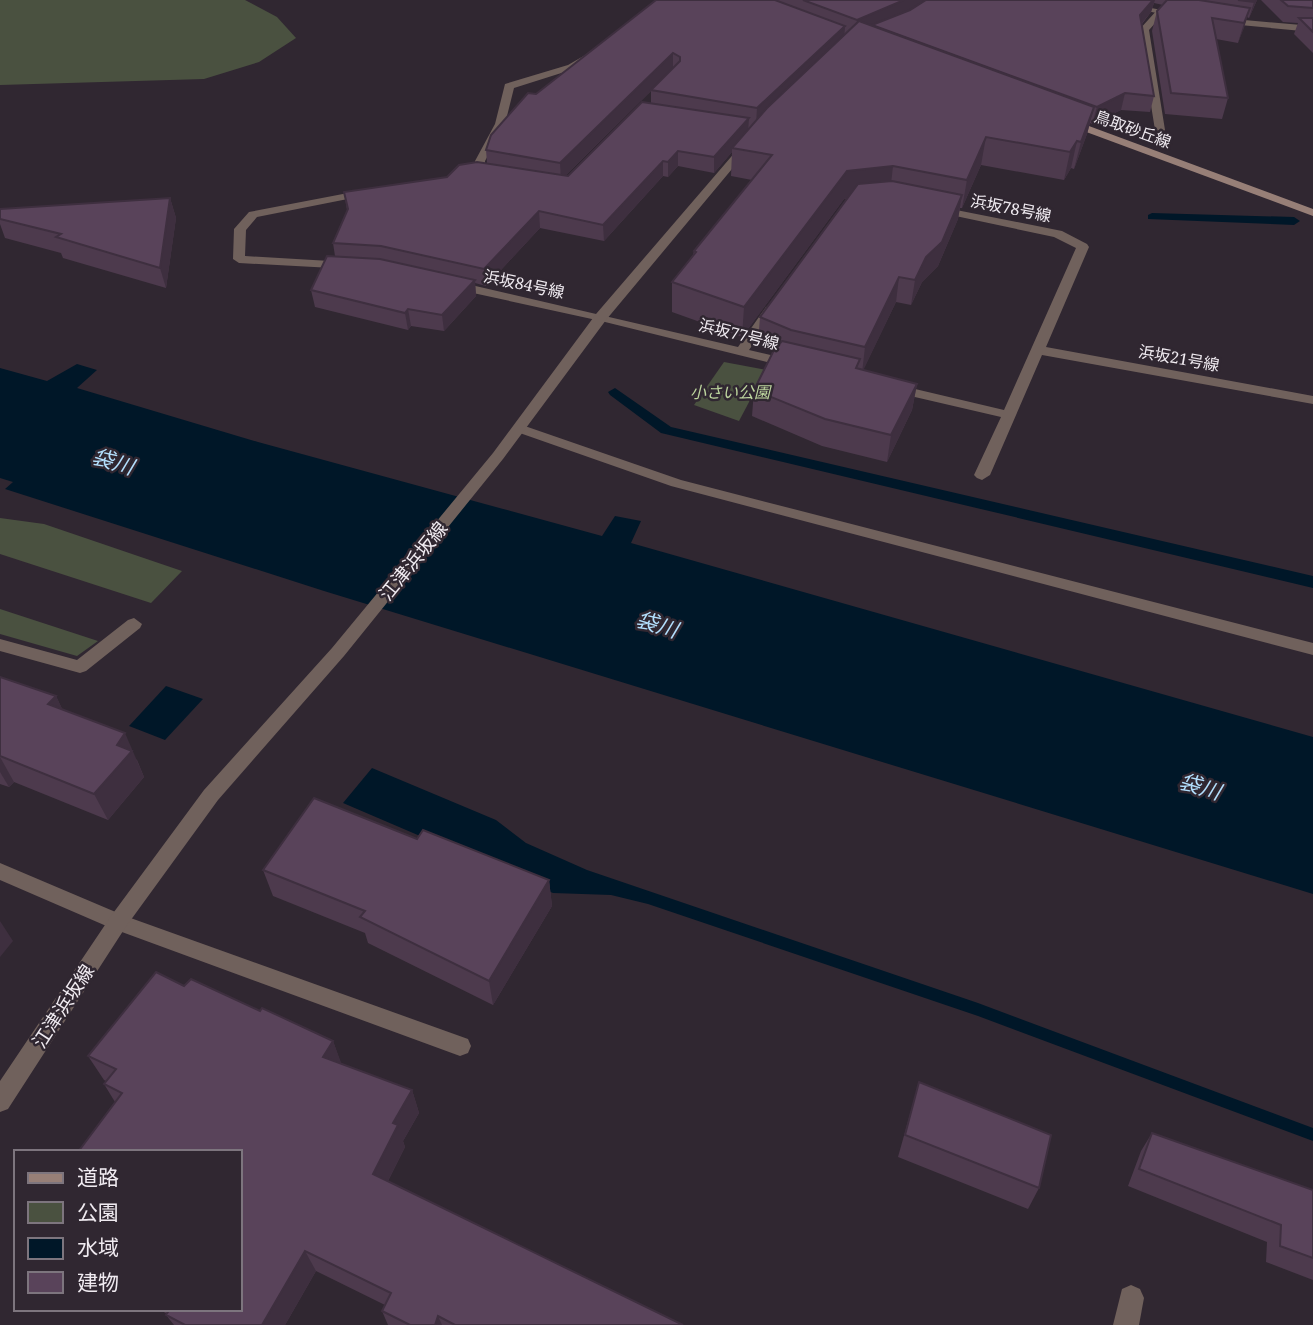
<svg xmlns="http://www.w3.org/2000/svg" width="1313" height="1325" font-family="'Noto Serif','Noto Sans JP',serif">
  <rect width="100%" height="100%" fill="#302731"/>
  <g fill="#4a5140">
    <path d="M0 0H245L277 17 296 38 259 62 204 79 0 85Z"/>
    <path d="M724 362 766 370 739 421 694 405Z"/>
    <path d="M0 518 44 524 182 571 151 603 0 554Z"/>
    <path d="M0 609 98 641 77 656 0 634Z"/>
  </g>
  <g fill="#001728">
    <path d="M77 364 97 370 77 388 258 442 602 536 615 516 641 521 631 543 1313 737V894L324 591 5 489 13 482 0 478V368L47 381Z"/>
    <path d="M166 686 203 699 165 740 129 726Z"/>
    <path d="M372 768 496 820 526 843 587 870 978 1003 1313 1128V1141L978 1016 648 904 611 895 553 893 343 803Z"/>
  </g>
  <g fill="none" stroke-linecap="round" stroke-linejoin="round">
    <g fill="#001728" fill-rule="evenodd">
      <path d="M1152 213 1294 217 1300 221 1294 225 1148 219V215Z"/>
      <path d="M615 388 671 427 1313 576V588L661 433 610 395 608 392Z"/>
    </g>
    <g fill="#70615c" fill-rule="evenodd">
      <path d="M1158 9 1166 11 1149 30 1165 130 1160 133 1155 130 1139 30Z"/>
      <path d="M519 424 681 480 1313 643V655L671 486 514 431 512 428Z"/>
    </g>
    <g fill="#70615c" fill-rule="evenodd">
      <path d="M1093 0H1112L1186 15 1181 18Z"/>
      <path d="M1222 18 1313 26V32L1219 23 1217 21Z"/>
      <path d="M587 54 595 56 574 69 514 88 505 124 485 161V172L475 174V161L495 124 505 84 568 65Z"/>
      <path d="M369 189 375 192 373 194 257 217 246 230 245 256 347 262 351 263V269L239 263 233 259 234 229 249 212Z"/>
      <path d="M936 206 1062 231 1087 244 1089 247 1046 347 1313 396V404L1042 355 990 475 982 480 977 478 974 475 1001 417 889 391 887 388 894 384 1004 410 1076 248 1054 237 932 211V207Z"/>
      <path d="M454 281 738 347 766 307 771 306 777 310 749 350 796 361 798 364 791 368 601 321 450 288 448 285Z"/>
      <path d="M134 618 142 624 140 628 86 671 80 673 0 651V639L77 660 128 620Z"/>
      <path d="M0 863 125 916 468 1039 471 1046 468 1053 460 1056 111 928 0 880Z"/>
      <path d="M1131 1285 1140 1289 1144 1298 1139 1325H1113L1122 1289Z"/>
    </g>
    <path fill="#70615c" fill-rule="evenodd" d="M743 143 752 145 606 320 503 459 344 656 218 800 125 928 8 1109 0 1112V1081L111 916 204 790 332 648 493 453 596 314Z"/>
    <path fill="#977f77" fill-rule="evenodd" d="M1062 119H1070L1313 209V216L1062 123Z"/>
  </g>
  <g fill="#4d3a4d" fill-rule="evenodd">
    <path d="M656 0H1257L1249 18 1247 17 1238 43 1216 39 1228 98 1222 119 1165 114 1152 31 1157 11 1163 5 1154 3 1151 12 1142 24 1154 96 1150 112 1121 110 1092 124 1090 123 1087 134 1074 169 1071 168 1064 180 981 165 962 208H960L958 219 938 266 922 282 911 305 896 302 863 370 917 384 912 410 887 462 822 446 752 416 754 390 775 350 758 343 760 317 847 199H844L742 337 672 312V282L693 255 694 251 752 180 731 176 732 152 714 173 678 166 668 177 663 176 604 241 540 228 486 286 475 283 476 296 444 331 411 326 408 330 315 307 311 290 335 256 333 243 347 210 344 192 447 177 487 163 486 150 536 94ZM651 91V103L568 176 566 175Z"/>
    <path d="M1261 0H1313V53L1294 34 1298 23 1283 22Z"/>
    <path d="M170 198 176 218 166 288 63 258 61 253 5 238 0 224V209Z"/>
    <path d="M0 677 56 696 62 709 137 760 144 777 108 820 14 782 9 787 0 784Z"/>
    <path d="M417 839 549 880 552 906 493 1005 368 943 365 933 273 896 263 870Z"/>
    <path d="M184 986 260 1011 333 1041 341 1064 412 1090 419 1113 403 1141 405 1147 388 1181 683 1325H388L382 1311 385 1305 316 1271 285 1325H174L166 1315 167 1314 159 1309H240L115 1102 104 1084 106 1081 104 1080 88 1056Z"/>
    <path d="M919 1082 1039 1188 1028 1209 898 1157Z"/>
    <path d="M1152 1133 1313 1190V1280L1266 1262 1267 1242 1128 1186 1141 1151Z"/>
  </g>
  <g fill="#3e2f3f">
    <path d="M904 0H929L900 17 856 35 857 20Z"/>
    <path d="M1153 0H1155L1151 12 1136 30 1140 15Z"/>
    <path d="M1255 0H1257L1249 18 1254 2Z"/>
    <path d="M1250 8 1244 28 1238 43 1244 23Z"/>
    <path d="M845 26 844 42 756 125 757 108Z"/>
    <path d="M673 53V69L561 180 560 163Z"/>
    <path d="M1125 93 1121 110 1092 124 1097 107Z"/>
    <path d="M1094 107 1087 134 1074 169 1081 142Z"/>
    <path d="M749 118 748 133 732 148V152L714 173V157Z"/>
    <path d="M986 137 981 165 962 208 967 180Z"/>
    <path d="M1077 141 1071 168 1064 180 1070 152Z"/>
    <path d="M678 151V166L668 177V162Z"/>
    <path d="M663 161V176L604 241 603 225Z"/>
    <path d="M893 166 890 193 844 199 742 337 744 307 847 171Z"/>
    <path d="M962 195 958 219 938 266 922 282 911 305 915 280 926 257Z"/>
    <path d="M170 198 176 218 166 288 160 268Z"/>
    <path d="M539 211 540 228 486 286 484 269Z"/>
    <path d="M899 277 896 302 862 373 865 347Z"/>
    <path d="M475 280 476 296 444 331 442 315Z"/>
    <path d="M408 309 411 326 408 330 405 313Z"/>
    <path d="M917 384 912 410 887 462 891 435Z"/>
    <path d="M56 696 69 723 48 704Z"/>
    <path d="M125 733 144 777 108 820 94 794 117 745Z"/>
    <path d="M0 757 14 782 9 787 0 772Z"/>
    <path d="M549 880 552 906 493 1005 489 981Z"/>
    <path d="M0 921 13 941 0 957Z"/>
    <path d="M333 1041 342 1065 323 1057Z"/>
    <path d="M412 1090 419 1113 403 1141 405 1147 381 1195 373 1174 393 1123Z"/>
    <path d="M305 1251 316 1271 285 1325H262Z"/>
    <path d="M438 1316 442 1325H435Z"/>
  </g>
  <g fill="#59435a" stroke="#3e2f3f" stroke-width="2">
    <path d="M656 0H775L845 26 757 108 651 90 680 61V57L673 53 560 163 486 150 491 135 528 93 536 94Z"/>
    <path d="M803 0H904L857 20Z"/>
    <path d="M926 0H1153L1140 15 1154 96 1125 93 1097 107 872 25 910 10Z"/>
    <path d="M1167 0H1199L1250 8 1244 23 1212 18 1228 98 1171 93 1157 11Z"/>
    <path d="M1238 0H1255L1254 2Z"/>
    <path d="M1281 0H1313V8L1288 6Z"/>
    <path d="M1299 18H1313V32Z"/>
    <path d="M859 21 1094 107 1081 142 1077 141 1070 152 986 137 967 180 893 166 847 171 744 307 672 282 696 252 694 251 772 155 732 148 767 108Z"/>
    <path d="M642 102 749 118 714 157 678 151 668 162 663 161 603 225 539 211 484 269 381 246 333 243 348 209 344 192 447 177 459 165 477 162 568 176Z"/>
    <path d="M892 181 962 195 942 242 926 257 915 280 899 277 865 347 791 330 760 317 858 184Z"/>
    <path d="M170 198 160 268 56 237 61 234 0 219V209Z"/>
    <path d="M327 256 380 259 475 280 442 315 408 309 405 313 311 290Z"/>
    <path d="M782 341 860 359 856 368 917 384 891 435 825 419 754 390 774 350Z"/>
    <path d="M0 677 56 696 48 704 125 733 117 745 132 751 94 794 0 756Z"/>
    <path d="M314 798 417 839 423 830 549 880 489 981 360 917 365 911 263 870Z"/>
    <path d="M156 972 184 986 191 979 260 1011 262 1008 333 1041 323 1057 412 1090 393 1123 398 1125 373 1174 683 1325H455L438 1316 435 1325H410L382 1311 391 1293 305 1251 262 1325H185L166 1315 170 1309H240V1152H78L122 1093 104 1084 116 1069 88 1056Z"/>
    <path d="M919 1082 1051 1135 1039 1188 905 1135Z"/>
    <path d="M1152 1133 1313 1190V1258L1280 1246 1281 1225 1139 1169Z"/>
  </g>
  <g text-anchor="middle" stroke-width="5" stroke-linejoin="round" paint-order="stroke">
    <g font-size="16" fill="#f0ebf1" stroke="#302731">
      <text transform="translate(1133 129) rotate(20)" y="6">鳥取砂丘線</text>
      <text transform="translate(1011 208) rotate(11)" y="6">浜坂78号線</text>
      <text transform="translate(524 284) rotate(12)" y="6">浜坂84号線</text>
      <text transform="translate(739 334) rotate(14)" y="6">浜坂77号線</text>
      <text transform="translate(1179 358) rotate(10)" y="6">浜坂21号線</text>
    </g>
    <g font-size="16" font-style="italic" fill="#bdd59e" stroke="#302731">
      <text x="730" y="398">小さい公園</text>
    </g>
    <g font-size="19" fill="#f0ebf1" stroke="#302731">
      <text transform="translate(413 561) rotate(-51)" y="7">江津浜坂線</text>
      <text transform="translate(63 1006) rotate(-57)" y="7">江津浜坂線</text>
    </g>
    <g font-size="21" font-style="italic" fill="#b2defc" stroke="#302731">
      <text transform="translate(113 462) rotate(17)" y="7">袋川</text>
      <text transform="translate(657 625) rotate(17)" y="7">袋川</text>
      <text transform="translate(1200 787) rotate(17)" y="7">袋川</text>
    </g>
  </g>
  <rect x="14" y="1150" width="228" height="161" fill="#302731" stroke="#7d757e" stroke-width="2"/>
  <rect x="28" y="1173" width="35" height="10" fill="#977f77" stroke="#7d757e" stroke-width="2"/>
  <text x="77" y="1185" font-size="21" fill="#f0ebf1">道路</text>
  <rect x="28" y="1202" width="35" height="21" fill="#4a5140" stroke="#7d757e" stroke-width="2"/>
  <text x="77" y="1220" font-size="21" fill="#f0ebf1">公園</text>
  <rect x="28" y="1238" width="35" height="21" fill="#001728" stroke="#7d757e" stroke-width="2"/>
  <text x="77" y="1255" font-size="21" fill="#f0ebf1">水域</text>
  <rect x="28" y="1272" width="35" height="21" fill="#59435a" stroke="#7d757e" stroke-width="2"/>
  <text x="77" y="1290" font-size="21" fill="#f0ebf1">建物</text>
</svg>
